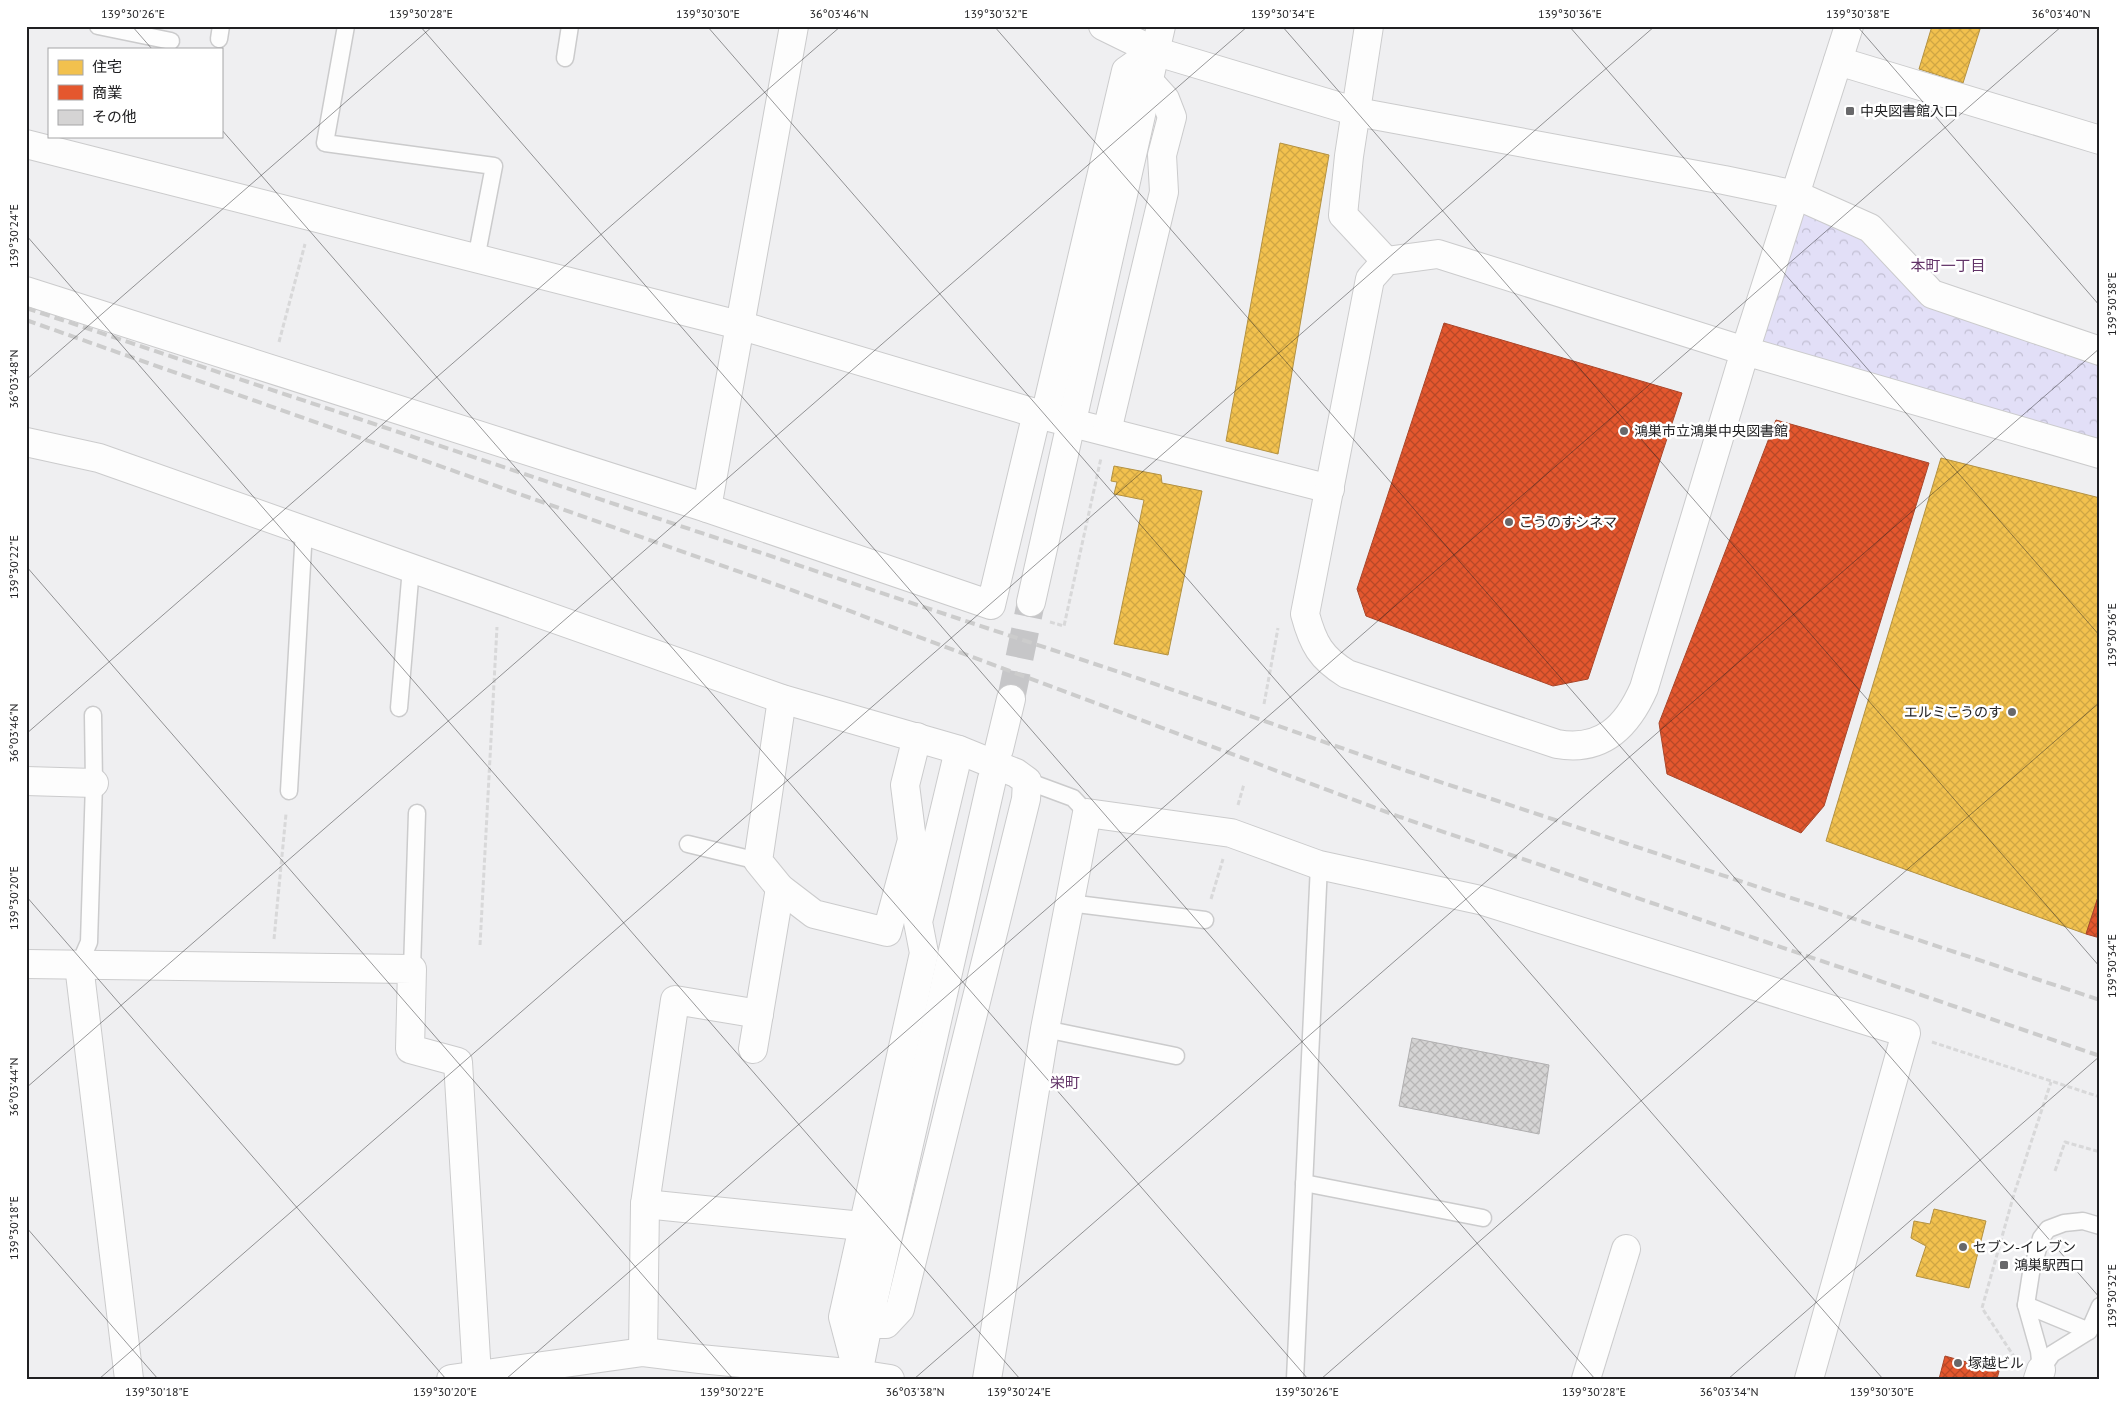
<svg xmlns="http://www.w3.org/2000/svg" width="2126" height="1405" font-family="'PT Sans','Noto Sans JP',sans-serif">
  <defs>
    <pattern id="park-crowns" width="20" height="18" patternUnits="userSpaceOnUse" patternTransform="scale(1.25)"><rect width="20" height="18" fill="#e2dff7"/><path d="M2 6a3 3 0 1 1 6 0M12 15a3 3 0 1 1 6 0" fill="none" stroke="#c2bfd3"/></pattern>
    <pattern id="homes-cross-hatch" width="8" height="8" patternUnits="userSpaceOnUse" patternTransform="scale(1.25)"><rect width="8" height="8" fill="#f2c14e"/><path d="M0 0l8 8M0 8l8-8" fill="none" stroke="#cfa644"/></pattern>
    <pattern id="shops-cross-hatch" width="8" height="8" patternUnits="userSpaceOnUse" patternTransform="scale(1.25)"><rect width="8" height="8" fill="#e4572e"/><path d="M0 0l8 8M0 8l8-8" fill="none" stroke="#b84827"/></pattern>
    <pattern id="building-cross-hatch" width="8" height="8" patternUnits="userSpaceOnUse" patternTransform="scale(1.25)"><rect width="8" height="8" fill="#d5d4d4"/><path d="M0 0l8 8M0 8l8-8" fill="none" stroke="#b7b6b6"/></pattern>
  </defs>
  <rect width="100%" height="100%" fill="#efeff1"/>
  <path fill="url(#park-crowns)" d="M1796 195 1870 228 1932 294 2100 351V454L1745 351Z"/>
  <g fill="url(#homes-cross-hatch)" stroke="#b39141">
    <path d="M1932 26H1981L1963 83 1919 69Z"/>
    <path d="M1280 143 1329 155 1278 454 1226 441Z"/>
    <path d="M1941 458 2100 498V891L2086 934 1826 841Z"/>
    <path d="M1114 466 1161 475 1162 483 1202 491 1168 655 1114 644 1144 500 1114 494 1117 482 1111 481Z"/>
    <path d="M1934 1209 1986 1221 1969 1288 1916 1276 1926 1246 1911 1238 1914 1221 1930 1224Z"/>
  </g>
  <g fill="url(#shops-cross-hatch)" stroke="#a9462a">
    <path d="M1444 323 1682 393 1588 679 1553 686 1366 616 1357 589Z"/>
    <path d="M1776 420 1929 463 1824 806 1801 833 1667 774 1659 723Z"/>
    <path d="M2100 891V938L2086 934Z"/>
    <path d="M1945 1356 1999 1371 1997 1379H1939Z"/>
  </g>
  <path fill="url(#building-cross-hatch)" stroke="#b0afb0" d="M1412 1038 1549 1065 1539 1134 1399 1106Z"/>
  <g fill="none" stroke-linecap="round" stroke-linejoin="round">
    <path stroke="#c6c6c8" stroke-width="28" stroke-dasharray="28 14" stroke-linecap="butt" d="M1011 699 1031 602"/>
    <g stroke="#cbcbcc" stroke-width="19">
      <g id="service">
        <path d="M98 26 171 41"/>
        <path d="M346 26 325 143 494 166 476 259"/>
        <path d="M219 39 221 26"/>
        <path d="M565 58 570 26"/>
        <path d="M399 708 411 568"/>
        <path d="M1027 781 1073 798 1087 813"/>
        <path d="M289 791 304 530"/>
        <path d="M688 844 758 861"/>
        <path d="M1069 903 1205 920"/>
        <path d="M79 965 89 942 94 783 93 715"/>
        <path d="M412 969 417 813"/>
        <path d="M1045 1029 1176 1056"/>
        <path d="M1304 1183 1483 1218"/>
        <path d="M2026 1305 2089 1331"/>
        <path d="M2041 1370 2039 1351 2026 1305 2031 1273 2041 1238 2048 1229 2064 1223 2083 1221 2100 1226"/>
        <path d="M2041 1370 2052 1354 2089 1331 2100 1306"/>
        <path d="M1295 1379 1319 865"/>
      </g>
    </g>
    <g stroke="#cbcbcc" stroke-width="30">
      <g id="minor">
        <path d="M794 26 707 508 991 605 1037 413"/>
        <path d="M1103 26 1154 51 1357 112 1724 180 1796 195 1870 228 1932 294 2100 351"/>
        <path d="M1369 26 1349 156 1343 215 1386 261"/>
        <path d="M1838 61 2100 140"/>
        <path d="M26 144 739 325 1045 416 1330 489"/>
        <path d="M26 291 707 508"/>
        <path d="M1045 416 1126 71 1154 51"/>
        <path d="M1107 431 1164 192 1162 155 1172 117 1165 99 1147 79"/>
        <path d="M26 442 99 458 782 699 959 750 1016 773 1027 781 1026 799 900 1309 886 1324H868"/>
        <path d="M782 699 758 861 780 888 814 914 887 932 912 840 905 785 917 737"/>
        <path d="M26 781 94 783"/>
        <path d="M26 964 412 969 410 1049 458 1062 477 1375"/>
        <path d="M79 965 129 1379"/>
        <path d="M753 1049 780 888"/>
        <path d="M645 1204 862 1226"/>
        <path d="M643 1352 645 1204 675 1000 759 1014"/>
        <path d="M858 1374 843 1317 924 953 918 922 959 750"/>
        <path d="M451 1379 643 1352 700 1359 858 1374 890 1379"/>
        <path d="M987 1379 1045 1029 1087 813 1231 833 1319 865 1480 900 1906 1033 1809 1379"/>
        <path d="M1586 1379 1626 1249"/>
      </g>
    </g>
    <g stroke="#cbcbcc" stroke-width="30">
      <g id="tertiary">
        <path d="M1849 26 1745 351 1644 688C1627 727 1602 752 1557 744L1347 674C1321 658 1313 644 1305 614L1370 279 1386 261 1438 254 1745 351 2100 454"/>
        <path d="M1075 408 1161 26"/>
        <path d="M1031 602 1069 432"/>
        <path d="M999 749 1011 699"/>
        <path d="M857 1379 868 1324 992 779"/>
        <path d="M2038 1379 2041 1370"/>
      </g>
    </g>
    <g stroke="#d8d8d9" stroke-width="3" stroke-dasharray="5 2.5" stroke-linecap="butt">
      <path d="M279 342 305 244"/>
      <path d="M1050 622 1064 626 1101 458"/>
      <path d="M1264 704 1278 628"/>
      <path d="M1238 805 1244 784"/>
      <path d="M1211 899 1223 859"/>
      <path d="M274 939 286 814"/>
      <path d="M480 945 497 627"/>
      <path d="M1932 1042 2100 1097"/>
      <path d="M2055 1171 2065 1142 2100 1152"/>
      <path d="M2015 1358 1982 1308 2014 1194 2051 1082"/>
    </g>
    <use href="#service" stroke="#fdfdfd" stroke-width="16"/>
    <use href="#minor" stroke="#fdfdfd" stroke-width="28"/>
    <use href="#tertiary" stroke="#fdfdfd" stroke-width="28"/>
    <g stroke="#ccc" stroke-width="4" stroke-dasharray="10 5" stroke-linecap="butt">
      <path d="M26 308 1233 710 1407 771 2100 1000"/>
      <path d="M26 320 831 604 1400 817 2100 1056"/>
    </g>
  </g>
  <path fill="none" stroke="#202022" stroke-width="1" stroke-opacity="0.45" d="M132 26 152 49M420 26 1595 1379M707 26 1883 1379M994 26 2100 1298M1282 26 2100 967M1569 26 2100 636M1857 26 2100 306M221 129 1308 1379M26 235 1020 1379M26 380 433 26M26 566 733 1379M26 734 841 26M26 896 446 1379M26 1088 1248 26M26 1227 158 1379M99 1379 1655 26M506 1379 2062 26M914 1379 2100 348M1321 1379 2100 702M1728 1379 2100 1056"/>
  <g fill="#68686a" stroke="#fff" stroke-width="2">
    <rect x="1845" y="106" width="10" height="10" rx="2.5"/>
    <circle cx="1624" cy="431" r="5"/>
    <circle cx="1509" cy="522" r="5"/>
    <circle cx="2012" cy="712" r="5"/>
    <circle cx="1963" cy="1247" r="5"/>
    <rect x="1999" y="1260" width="10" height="10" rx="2.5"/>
    <circle cx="1958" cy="1363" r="5"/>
  </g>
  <g text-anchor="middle" stroke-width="5" stroke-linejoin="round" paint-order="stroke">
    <g font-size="14" fill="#202022" stroke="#fff" text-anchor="start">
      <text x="1860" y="116">中央図書館入口</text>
      <text x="1634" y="436">鴻巣市立鴻巣中央図書館</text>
      <text x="1519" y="527">こうのすシネマ</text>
      <text x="2002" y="717" text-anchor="end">エルミこうのす</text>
      <text x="1973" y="1252">セブン-イレブン</text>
      <text x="2014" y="1270">鴻巣駅西口</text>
      <text x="1968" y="1368">塚越ビル</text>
    </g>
    <g font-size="15" fill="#613367" stroke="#fff">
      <text x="1948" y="271">本町一丁目</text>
      <text x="1065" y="1088">栄町</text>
    </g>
  </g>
  <rect width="2126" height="1405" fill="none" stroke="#ffffff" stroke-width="55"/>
  <rect x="48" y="48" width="175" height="90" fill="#ffffff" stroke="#a6a6a7"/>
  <rect x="58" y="60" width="25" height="15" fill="#f2c14e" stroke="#a6a6a7"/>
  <text x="92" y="72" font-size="15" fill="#202022">住宅</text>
  <rect x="58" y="85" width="25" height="15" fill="#e4572e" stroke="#a6a6a7"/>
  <text x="92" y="98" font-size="15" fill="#202022">商業</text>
  <rect x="58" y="110" width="25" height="15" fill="#d5d4d4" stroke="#a6a6a7"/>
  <text x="92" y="122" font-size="15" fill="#202022">その他</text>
  <rect x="28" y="28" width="2070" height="1350" fill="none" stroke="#202022" stroke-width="2"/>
  <g font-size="12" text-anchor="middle" fill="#202022">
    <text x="133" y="18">139°30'26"E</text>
    <text x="421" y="18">139°30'28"E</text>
    <text x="708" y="18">139°30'30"E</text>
    <text x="839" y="18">36°03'46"N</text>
    <text x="996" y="18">139°30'32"E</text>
    <text x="1283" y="18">139°30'34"E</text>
    <text x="1570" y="18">139°30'36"E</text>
    <text x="1858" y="18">139°30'38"E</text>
    <text x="2061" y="18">36°03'40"N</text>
    <text transform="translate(14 236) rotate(-90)" y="4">139°30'24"E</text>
    <text transform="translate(2112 304) rotate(-90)" y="4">139°30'38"E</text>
    <text transform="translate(14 379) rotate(-90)" y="4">36°03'48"N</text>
    <text transform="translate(14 567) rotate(-90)" y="4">139°30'22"E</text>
    <text transform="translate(2112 635) rotate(-90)" y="4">139°30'36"E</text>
    <text transform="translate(14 733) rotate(-90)" y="4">36°03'46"N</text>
    <text transform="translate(14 898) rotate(-90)" y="4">139°30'20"E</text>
    <text transform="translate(2112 966) rotate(-90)" y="4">139°30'34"E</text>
    <text transform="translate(14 1087) rotate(-90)" y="4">36°03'44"N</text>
    <text transform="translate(14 1228) rotate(-90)" y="4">139°30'18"E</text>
    <text transform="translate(2112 1296) rotate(-90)" y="4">139°30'32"E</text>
    <text x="157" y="1396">139°30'18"E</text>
    <text x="445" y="1396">139°30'20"E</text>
    <text x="732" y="1396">139°30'22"E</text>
    <text x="915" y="1396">36°03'38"N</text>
    <text x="1019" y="1396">139°30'24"E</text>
    <text x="1307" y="1396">139°30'26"E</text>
    <text x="1594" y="1396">139°30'28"E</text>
    <text x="1729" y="1396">36°03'34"N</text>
    <text x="1882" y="1396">139°30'30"E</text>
  </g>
</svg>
